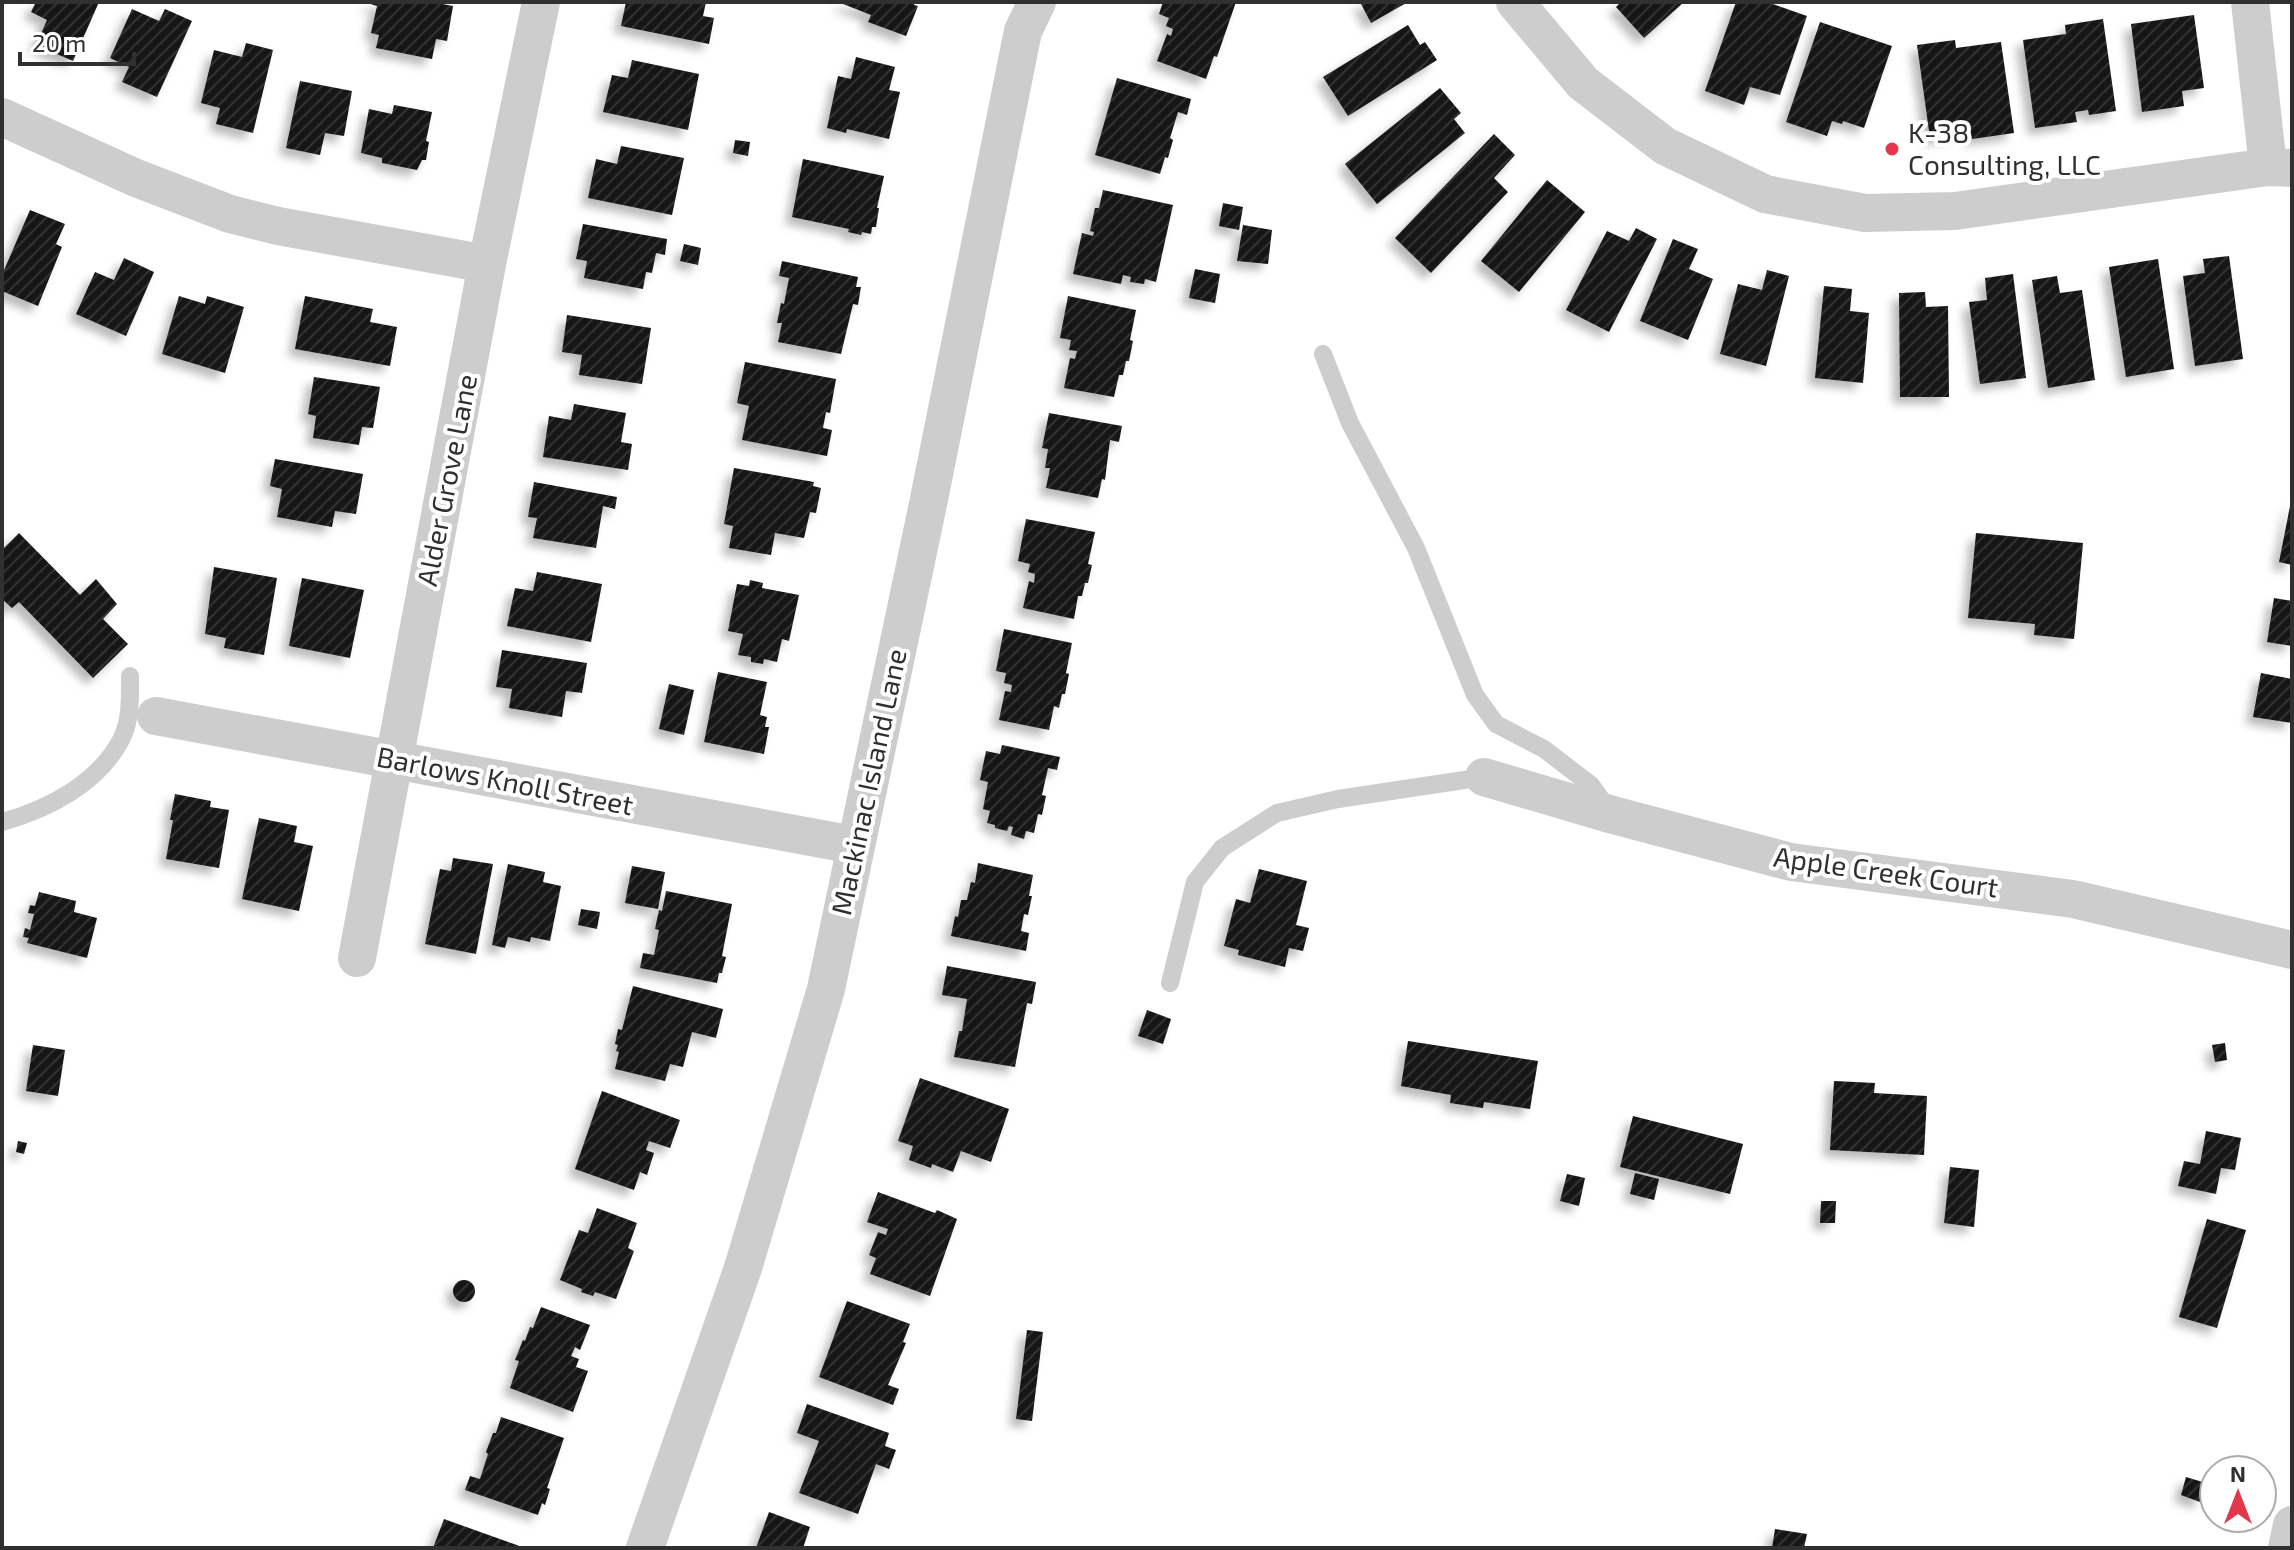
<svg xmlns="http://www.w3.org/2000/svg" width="2294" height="1550" font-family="'Exo 2',sans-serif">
  <defs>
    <pattern id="building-hatch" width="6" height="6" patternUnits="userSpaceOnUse" patternTransform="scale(2)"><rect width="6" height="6" fill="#171717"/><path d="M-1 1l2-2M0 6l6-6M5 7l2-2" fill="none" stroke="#303030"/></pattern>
    <filter id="shadow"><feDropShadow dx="-7" dy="7" stdDeviation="4" flood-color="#0004"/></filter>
  </defs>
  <rect width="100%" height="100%" fill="#fff"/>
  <g fill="url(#building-hatch)" filter="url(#shadow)">
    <path d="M36 2H99L73 61 36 45 47 20 31 12Z"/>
    <path d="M364 2H432L453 6 447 41 436 39 432 59 376 48 379 35 371 33 377 6Z"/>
    <path d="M626 2H706L703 16 714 18 709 44 621 26Z"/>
    <path d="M838 2H915L914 5 918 6 906 36 868 22 871 15Z"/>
    <path d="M1163 2H1236L1217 57 1214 56 1206 79 1157 61 1167 34 1171 36 1173 29 1166 26 1169 18 1159 14Z"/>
    <path d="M1360 2H1408L1371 23Z"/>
    <path d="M1621 2H1684L1644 38 1616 7Z"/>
    <path d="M1736 2H1767L1807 16 1780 95 1750 87 1744 105 1705 91Z"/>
    <path d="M132 9 159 21 165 9 192 21 157 97 122 82 129 67 110 58Z"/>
    <path d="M2194 15 2204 88 2182 91 2184 106 2142 112 2131 24Z"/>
    <path d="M2103 19 2116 111 2089 115 2088 110 2075 112 2077 122 2035 128 2023 40 2066 34 2065 25Z"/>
    <path d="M1820 22 1892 46 1864 128 1843 121 1842 124 1832 121 1827 136 1786 122Z"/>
    <path d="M1408 25 1420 45 1425 42 1437 60 1348 116 1323 77Z"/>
    <path d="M1955 40 1956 48 2001 42 2014 133 1972 139 1970 127 1959 128 1960 134 1930 138 1917 45Z"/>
    <path d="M246 43 273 50 253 133 216 124 220 108 201 103 214 50 242 57Z"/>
    <path d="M856 57 895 67 889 90 900 92 889 139 847 129 846 133 827 128 838 76 851 79Z"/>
    <path d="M632 60 699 74 688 130 603 112 612 75 628 78Z"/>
    <path d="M1117 78 1191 99 1187 115 1178 112 1170 138 1173 140 1168 158 1165 157 1160 174 1095 155Z"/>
    <path d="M300 81 352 91 344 136 325 133 320 155 286 148Z"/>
    <path d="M1440 88 1461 113 1454 119 1465 133 1377 204 1345 164Z"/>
    <path d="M394 105 432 112 426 141 429 142 426 160H422L417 170 382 163V158L361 153 369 109 392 114Z"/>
    <path d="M1494 134 1515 155 1494 178 1508 192 1431 273 1395 238Z"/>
    <path d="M735 140 750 142 748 156 733 153Z"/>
    <path d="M621 146 684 158 672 215 588 198 596 159 617 164Z"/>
    <path d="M803 159 884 176 877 208H879L876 227H872L871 234 862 232 861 235 848 232 849 229 792 217Z"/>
    <path d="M1547 180 1585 212 1519 292 1481 261Z"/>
    <path d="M1103 190 1173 205 1156 282 1145 279 1144 284 1130 282 1131 277 1123 275 1121 284 1073 274 1082 233 1093 236 1094 232 1090 231 1095 208H1099Z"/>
    <path d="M1223 203 1243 207 1239 230 1219 226Z"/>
    <path d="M30 210 65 224 56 244 62 247 38 306 2 291V275Z"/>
    <path d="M583 224 667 239 665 255 656 253 652 273 646 272 643 289 584 278 587 261 576 259Z"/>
    <path d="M1243 225 1272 230 1268 264 1237 261Z"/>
    <path d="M1636 228 1657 239 1609 332 1566 310 1607 231 1629 241Z"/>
    <path d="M1673 239 1698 249 1689 269 1713 279 1688 340 1640 321Z"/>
    <path d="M684 244 701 248 698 265 680 261Z"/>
    <path d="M2229 256 2243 359 2195 366 2183 276 2205 273 2203 259Z"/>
    <path d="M124 258 154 272 126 336 76 314 95 272 114 280Z"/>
    <path d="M2158 259 2174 369 2126 377 2109 267Z"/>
    <path d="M782 261 858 277 856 287H861L858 305 853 304 841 354 778 342 782 323H777L781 303 784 304 789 278 779 276Z"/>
    <path d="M1195 269 1220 274 1215 303 1189 298Z"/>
    <path d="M1767 270 1789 276 1766 366 1720 354 1738 284 1762 290Z"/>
    <path d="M2013 274 2026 378 1980 384 1969 302 1987 300 1985 278Z"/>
    <path d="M2057 276 2060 293 2082 290 2095 380 2048 388 2032 280Z"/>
    <path d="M1824 286 1852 289 1850 311 1869 313 1863 383 1815 378Z"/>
    <path d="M1925 292 1926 307 1948 306 1949 397H1900L1899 293Z"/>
    <path d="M179 296 205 304 207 296 244 307 225 373 162 354Z"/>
    <path d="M305 296 373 309 370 322 397 327 390 366 295 349Z"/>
    <path d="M1068 296 1136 310 1130 340 1133 341 1129 361H1126L1123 375H1119L1114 397 1064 388 1070 358 1075 359 1077 351 1069 350 1071 340 1060 338Z"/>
    <path d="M567 315 651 328 642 384 579 375 582 355 562 352Z"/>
    <path d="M745 362 836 379 830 413 826 412 823 428 832 430 827 456 742 440 749 406 737 403Z"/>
    <path d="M314 377 380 387 373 428 362 427 359 445 313 438 316 416 308 414Z"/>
    <path d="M574 404 626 413 621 442 632 444 628 470 543 457 549 416 571 420Z"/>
    <path d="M1049 413 1122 426 1119 442 1110 440 1105 480 1102 479 1098 498 1046 488 1050 468H1045L1048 449 1042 448Z"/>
    <path d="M275 459 363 474 356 514 335 511 332 527 277 517 282 489 270 486Z"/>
    <path d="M734 468 814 482 813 486 821 488 816 513 810 512 804 538 775 533 771 555 729 548 733 526 724 524Z"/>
    <path d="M534 482 617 497 615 509 603 506 596 548 533 538 537 518 528 517Z"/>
    <path d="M2291 501 2292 502V565L2279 562Z"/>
    <path d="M1026 519 1095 532 1088 564 1092 565 1088 583H1085L1082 596H1078L1074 619 1023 608 1029 581 1034 583 1035 574 1028 572 1030 564 1018 561Z"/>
    <path d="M19 533 80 595 96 579 117 604 103 619 128 644 93 678 19 602 12 608 2 599V550Z"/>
    <path d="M1976 533 2083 543 2074 639 2034 635 2035 624 1968 618Z"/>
    <path d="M214 567 277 578 264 655 224 648 226 638 205 634Z"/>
    <path d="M537 572 602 584 591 642 507 626 515 588 533 591Z"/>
    <path d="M302 578 364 590 350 658 289 646Z"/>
    <path d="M750 580 763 583 762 588 799 595 789 641 782 639 777 662 764 659 763 664 751 662V657L738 655 743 634 728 631 737 584 749 586Z"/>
    <path d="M2274 598 2292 601V646L2267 642Z"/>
    <path d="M1004 629 1072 643 1066 673 1069 674 1065 694H1062L1059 708 1054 706 1049 730 999 720 1005 691 1011 692 1012 685 1004 683 1006 673 996 671Z"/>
    <path d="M502 650 587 663 582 693 566 691 562 717 509 708 512 689 496 687Z"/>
    <path d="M718 672 767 682 760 715 767 717 765 727H769L764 754 704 742Z"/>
    <path d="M2261 673 2292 679V723L2253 717Z"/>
    <path d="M669 684 694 690 684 735 659 729Z"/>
    <path d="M1002 745 1060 757 1057 770 1048 768 1042 795 1046 796 1042 815 1038 814 1034 833 1026 831 1024 839 1011 835 1013 827 1009 826 1007 831 995 828V825L987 823 990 811 983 809 988 782 980 780 986 751 1000 754Z"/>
    <path d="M175 794 211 801 210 807 229 810 219 868 166 859 173 820H170Z"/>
    <path d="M259 818 297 826 294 842 313 846 299 911 242 899Z"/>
    <path d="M453 858 493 864 476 954 425 944 440 869 451 871Z"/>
    <path d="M978 863 1033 875 1029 896H1032L1028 915 1024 914 1021 931 1029 933 1026 951 951 936 955 916 958 917 961 900H967L971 882 975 883Z"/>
    <path d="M508 864 545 872 543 882 561 886 550 941 531 937 530 942 508 937 505 948 492 945Z"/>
    <path d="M632 866 665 872 658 909 625 903Z"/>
    <path d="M1259 869 1307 881 1296 925 1309 928 1303 951 1289 948 1285 967 1238 955 1239 950 1224 946 1236 899 1250 903Z"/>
    <path d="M666 891 732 904 722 956 726 957 722 973H719L717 983 640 968 643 953 654 955 659 930 655 929 659 910 662 911Z"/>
    <path d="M39 892 76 901 74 912 97 918 87 958 27 943 29 938 23 937 25 928 30 930 34 914 28 913 30 905 35 906Z"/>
    <path d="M581 909 600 912 597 929 578 925Z"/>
    <path d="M947 966 1036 982 1032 1004 1027 1003 1015 1067 954 1057 959 1031H962L967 999 942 995Z"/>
    <path d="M633 986 723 1009 716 1038 692 1032 683 1067 670 1064 665 1081 615 1069 619 1052 616 1051 618 1045 615 1044 618 1029 622 1030Z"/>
    <path d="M1147 1010 1171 1019 1163 1044 1138 1036Z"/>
    <path d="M1408 1041 1538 1061 1530 1109 1484 1102 1483 1108 1450 1103 1451 1095 1401 1086Z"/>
    <path d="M2225 1043 2227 1060 2215 1062 2212 1045Z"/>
    <path d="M33 1045 65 1050 58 1096 26 1091Z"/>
    <path d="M920 1078 1009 1109 991 1162 961 1151 953 1172 932 1164 931 1168 909 1160 913 1146 898 1141Z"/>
    <path d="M1834 1081 1875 1083 1874 1093 1927 1096 1924 1155 1830 1150Z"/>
    <path d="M602 1091 680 1120 670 1148 649 1141 646 1150 654 1153 647 1175 640 1172 634 1190 575 1169Z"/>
    <path d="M1633 1116 1743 1144 1730 1194 1620 1167Z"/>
    <path d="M2206 1131 2241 1138 2235 1170 2221 1168 2216 1194 2178 1186 2184 1161 2200 1164Z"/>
    <path d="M18 1141 27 1143 24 1154 16 1152Z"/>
    <path d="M1950 1167 1979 1170 1974 1227 1944 1223Z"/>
    <path d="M1635 1173 1659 1179 1654 1200 1630 1194Z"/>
    <path d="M1567 1174 1585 1178 1579 1206 1560 1201Z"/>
    <path d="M878 1192 935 1213 937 1210 957 1219 930 1296 870 1274 876 1258 869 1255 878 1232 886 1235 888 1229 867 1222Z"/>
    <path d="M1821 1201H1836L1835 1223H1820Z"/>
    <path d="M597 1208 637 1223 628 1248 634 1251 616 1299 595 1292 593 1296 581 1292 582 1289 560 1280 579 1230 588 1233Z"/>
    <path d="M2207 1219 2246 1230 2217 1328 2179 1317Z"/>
    <circle cx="464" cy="1291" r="11"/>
    <path d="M847 1301 910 1324 903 1342 906 1343 888 1385 899 1389 893 1405 819 1377Z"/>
    <path d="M541 1307 590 1325 580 1350 575 1347 571 1356 579 1359 576 1367 588 1371 573 1412 510 1388 519 1361 515 1360 523 1340 525 1341 530 1327 533 1328Z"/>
    <path d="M1027 1330 1043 1332 1032 1421 1016 1419Z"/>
    <path d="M807 1404 889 1433 885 1446 896 1450 889 1469 876 1464 858 1514 799 1493 819 1441 797 1433Z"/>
    <path d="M501 1417 564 1438 547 1488 550 1489 545 1505 542 1503 538 1515 465 1490 470 1476 480 1479 488 1454 486 1452 493 1433H496Z"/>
    <path d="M2186 1477 2206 1483 2200 1502 2181 1495Z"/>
    <path d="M769 1512 810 1527 803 1548H756Z"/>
    <path d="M444 1519 525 1548H433Z"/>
    <path d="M1775 1529 1807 1534 1804 1548H1772Z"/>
  </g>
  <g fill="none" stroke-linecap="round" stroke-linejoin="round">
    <g stroke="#cdcdcd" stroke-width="18">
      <path d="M1323 354 1350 423 1416 548 1475 695 1496 724 1544 749 1591 785 1609 810"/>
      <path d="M2 822C49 809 99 783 122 738 131 719 130 697 130 676"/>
      <path d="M1170 983 1195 882 1222 848 1277 813 1338 799 1484 777"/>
    </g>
    <g stroke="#cdcdcd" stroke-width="38">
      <path d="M1515 2 1583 83 1665 146 1765 194 1865 213 1955 211 2268 167 2292 168"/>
      <path d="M2250 2 2268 167"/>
      <path d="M2 117 136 178 230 214 278 226 487 264"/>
      <path d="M156 716 854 845"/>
      <path d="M1484 777 1613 815 1791 862 2073 899 2292 950"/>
      <path d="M357 958 487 264 541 2"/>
      <path d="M645 1548 743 1268 826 989 928 504 1023 31 1037 2"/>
      <path d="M2287 1548 2292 1525"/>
    </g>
  </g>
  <circle fill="#e3374d" stroke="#fff" stroke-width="3" cx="1892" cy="149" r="8"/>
  <g text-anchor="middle" stroke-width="8" stroke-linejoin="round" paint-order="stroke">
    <g font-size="28" fill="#303030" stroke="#fff" text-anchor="start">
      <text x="1908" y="143">K-38<tspan x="1908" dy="32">Consulting, LLC</tspan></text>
    </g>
    <g font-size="28" fill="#303030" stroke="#fff">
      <text transform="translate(447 480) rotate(-79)" y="10">Alder Grove Lane</text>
      <text transform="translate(505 781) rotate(11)" y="10">Barlows Knoll Street</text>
      <text transform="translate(869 782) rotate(-78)" y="10">Mackinac Island Lane</text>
      <text transform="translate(1886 872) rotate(8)" y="10">Apple Creek Court</text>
    </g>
  </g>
  <rect width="2294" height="1550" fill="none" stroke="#303030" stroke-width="8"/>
  <g transform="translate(2238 1494)"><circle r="38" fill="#ffffff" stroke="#acacac" stroke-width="2"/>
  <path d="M0-6L14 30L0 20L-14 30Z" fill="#e3374d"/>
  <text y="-12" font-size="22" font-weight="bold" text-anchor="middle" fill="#303030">N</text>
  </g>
  <path d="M20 52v12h114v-12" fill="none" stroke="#303030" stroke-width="4"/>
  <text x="32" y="52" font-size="24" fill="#303030" stroke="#ffffff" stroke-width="6" paint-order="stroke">20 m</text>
</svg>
